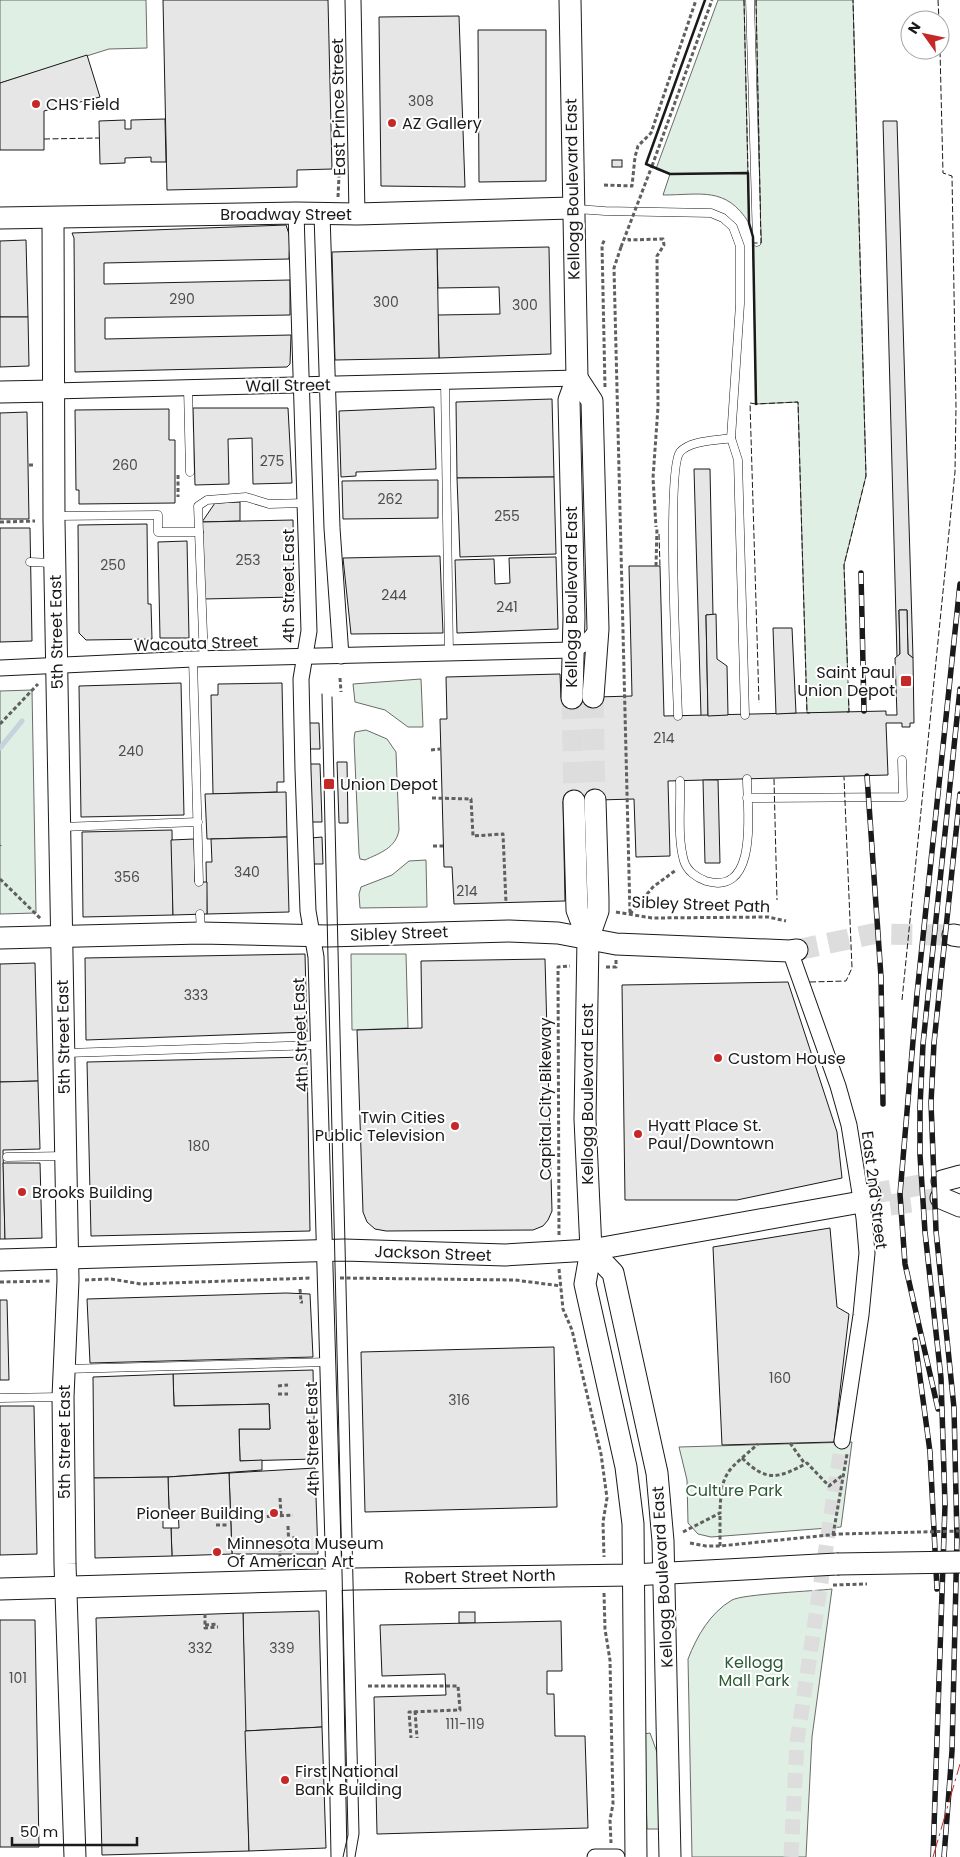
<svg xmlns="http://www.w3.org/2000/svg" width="960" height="1857" font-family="Poppins,sans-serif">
  <rect width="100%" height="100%" fill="#fff"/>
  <g fill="#e0efe3" stroke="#6a6a6a">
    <path d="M0 0H146L147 48 109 49 0 83Z"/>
    <path d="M718 0H744L749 223C726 186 701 195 663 195L670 174 656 169Z"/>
    <path d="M756 0H853L866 476 844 565 849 712 807 713 798 402 756 404 753 243 761 242Z"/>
    <path d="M421 679 423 727H408L385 710 355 702 353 684Z"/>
    <path d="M32 690 36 913 0 914V691Z"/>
    <path d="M366 730 387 739 396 752 399 830C396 848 380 853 365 860L360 859 359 854 354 739 355 732Z"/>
    <path d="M426 860 427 907 360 908 359 894 361 887 392 875 409 861Z"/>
    <path d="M351 954H406L408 1028 352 1030Z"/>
    <path d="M852 1442 841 1527 711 1537 698 1534 688 1523 687 1480 679 1447Z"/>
    <path d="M832 1589 812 1737 806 1857H692L688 1659C697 1636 710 1613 732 1600 743 1594 815 1591 832 1589Z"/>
    <path d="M650 1733 658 1755 660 1829H647L644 1734Z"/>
  </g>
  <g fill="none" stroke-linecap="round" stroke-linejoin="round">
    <path stroke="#c6d2dc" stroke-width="5" d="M0 748 22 721"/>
  </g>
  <g fill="#e6e6e6" stroke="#1a1a1a">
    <path d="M163 0H328L332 169 297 170V187L167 190Z"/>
    <path d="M459 16 465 187 381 186 379 17Z"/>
    <path d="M478 30H546V181L479 182Z"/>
    <path d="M87 55 100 97 44 111V150H0V83Z"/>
    <path d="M165 119 166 162H151V157L125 158V163L100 164 99 121 125 120V129H131V120Z"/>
    <path d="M883 121H897L913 658 908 654 907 610H899L900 654 897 657Z"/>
    <rect x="612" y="160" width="10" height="7"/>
    <path d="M286 225 290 237 289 259 104 263V284L290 280V315L105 318V339L291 335 290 364 287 367 75 372 74 238 72 233Z"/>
    <path d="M26 240 28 317H0V241Z"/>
    <path d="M549 247 551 354 439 358 438 315 500 314 499 287 438 288 437 249Z"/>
    <path d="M437 249 439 358 335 360 332 252Z"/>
    <path d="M0 317H28L29 366 0 367Z"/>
    <path d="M552 399 554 477 457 478 456 402Z"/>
    <path d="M434 407 436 469 356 472V476L341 477 339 411Z"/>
    <path d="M193 408H288L292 483 253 484 252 438 228 439 229 484 195 485Z"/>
    <path d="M169 409V440H175V503L79 504V490H76L75 410Z"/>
    <path d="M27 412 29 519H0V413Z"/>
    <path d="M694 469H710L713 615H706L708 716H701Z"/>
    <path d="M554 477 556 554 460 557 457 478Z"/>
    <path d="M438 480V518L343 519 342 481Z"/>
    <path d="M240 502V521L202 522 215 503Z"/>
    <path d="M293 520 294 597 203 599 202 522Z"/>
    <path d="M147 524 148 604H151L152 639 86 640 79 633 78 525Z"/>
    <path d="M0 528H30L32 641 0 642Z"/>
    <path d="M187 541 189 638H160L158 542Z"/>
    <path d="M440 556 443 633 351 634 343 558Z"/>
    <path d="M556 557 558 629 457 633 455 560 494 559 495 584 510 583 509 558Z"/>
    <path d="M629 566H660L664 716 886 711V715H897L895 658 900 654 899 610H907L908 654 913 658 914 723H910V727H902V723H886L888 775 668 781 670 856 636 857 634 799 563 801 565 901 454 904 452 867H444L440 719H447L446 677 560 674 561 698 632 696Z"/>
    <path d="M716 614 717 659 727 666 728 715 708 716 706 615Z"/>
    <path d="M773 628H792L796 713 776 714Z"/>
    <path d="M181 683 184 815 81 817 79 686Z"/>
    <path d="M282 683 284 782H277V792L213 794 211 695H218V684Z"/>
    <path d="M308 723H319L320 749H309Z"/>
    <path d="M337 762H347L348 823H339Z"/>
    <path d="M310 764H320L322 822H311Z"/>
    <path d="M703 780H718L720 863H705Z"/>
    <path d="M286 792 287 837 207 839 205 794Z"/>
    <path d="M172 830 173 915 83 917 82 832Z"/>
    <path d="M287 837 289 912 207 914 206 862H212L211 839Z"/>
    <path d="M322 837 323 864H312L311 838Z"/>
    <path d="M194 839 195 882H207V914L173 915 171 840Z"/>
    <path d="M305 954 307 1032 86 1040 85 958Z"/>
    <path d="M545 959 552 1211 548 1220 543 1226 533 1230 386 1231 375 1229 367 1222 363 1212 357 1030 422 1028 421 961Z"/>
    <path d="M35 963 38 1081 0 1082V964Z"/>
    <path d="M788 982 837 1132 842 1178 737 1200H625L622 985Z"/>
    <path d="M307 1057 310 1231 91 1236 87 1062Z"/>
    <path d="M38 1081 40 1149 3 1150 5 1239H0V1082Z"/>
    <path d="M3 1163H40L42 1238 5 1239Z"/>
    <path d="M830 1228 837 1307 849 1314 834 1442 722 1445 713 1247Z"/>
    <path d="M286 1293 310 1294 313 1357 90 1363 87 1299Z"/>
    <path d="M0 1300H7L9 1380H0Z"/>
    <path d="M554 1347 557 1507 365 1512 361 1352Z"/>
    <path d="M313 1370 315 1459 240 1461 239 1429H270L269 1404 174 1406 173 1374Z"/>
    <path d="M173 1374 174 1406 269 1404 270 1429H239L240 1461 262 1460V1470L168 1477 94 1478 93 1377Z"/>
    <path d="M0 1406H34L37 1554 0 1555Z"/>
    <path d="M315 1468 318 1554H232L229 1473Z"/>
    <path d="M229 1473 232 1554 172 1556 171 1528H179L178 1510H169L168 1477Z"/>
    <path d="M168 1477 169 1510H163V1528H171L172 1556 95 1558 94 1478Z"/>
    <path d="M319 1611 322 1727 245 1731 243 1613Z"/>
    <rect x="459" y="1612" width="16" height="11"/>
    <path d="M243 1613 249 1851 102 1855 96 1618Z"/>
    <path d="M0 1620H35L39 1847H0Z"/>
    <path d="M561 1621 562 1671H547V1694H554L555 1736H585L588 1828 377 1834 374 1697 446 1695 445 1674 382 1676 380 1625Z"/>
    <path d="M322 1727 326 1848 249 1851 245 1731Z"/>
  </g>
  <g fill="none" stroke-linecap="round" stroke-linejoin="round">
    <path stroke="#ddd" stroke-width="15" stroke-dasharray="15 8" stroke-linecap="butt" d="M791 1857 797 1742 842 1441"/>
    <g stroke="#ddd" stroke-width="21" stroke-dasharray="21 11" stroke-linecap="butt">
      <path d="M593 697 595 800"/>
      <path d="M572 698 574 801"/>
      <path d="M797 950 872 934 953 935"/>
      <path d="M870 1194 942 1181"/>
      <path d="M890 1205 941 1198"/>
    </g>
    <g stroke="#1a1a1a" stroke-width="9">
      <g id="lane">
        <path d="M750 0 757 242"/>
        <path d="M576 209 605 211 711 213 723 218 733 227 740 246V304L731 438 738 460 745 715"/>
        <path d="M445 381 449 653"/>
        <path d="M188 388 190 472"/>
        <path d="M55 516 158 515V532H199"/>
        <path d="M30 562 52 563"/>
        <path d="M193 659 199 882"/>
        <path d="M204 660 198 506 207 500 246 497 269 504 305 503"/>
        <path d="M678 716C677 680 666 469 680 452 691 440 716 441 731 438"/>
        <path d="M680 781C681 806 677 837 684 861 687 871 697 878 706 881 760 897 747 807 747 779"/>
        <path d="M747 798 903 797 902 760"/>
        <path d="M61 827 198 822"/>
        <path d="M200 914 201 931"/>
        <path d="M66 1053 318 1045"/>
        <path d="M7 1157 65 1156"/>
        <path d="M65 1369 328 1362"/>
        <path d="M0 1398 61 1397"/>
      </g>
    </g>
    <g stroke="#1a1a1a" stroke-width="17">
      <g id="street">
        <path d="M353 0 357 214"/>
        <path d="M296 213 309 631 301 679 303 770 308 911 316 957 334 1579 339 1857"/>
        <path d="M322 214 332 528 341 656"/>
        <path d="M53 391 577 378"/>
        <path d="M0 668 193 659 573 650 586 643 598 629"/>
        <path d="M790 951 838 1086 849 1125 864 1218 867 1253 861 1315 842 1441"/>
        <path d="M595 1857H617"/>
      </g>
    </g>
    <g stroke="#1a1a1a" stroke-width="23">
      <g id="secondary">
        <path d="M570 0 577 378 569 400 574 617 572 698"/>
        <path d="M0 218 296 213 357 214 572 208"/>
        <path d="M53 218 54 521 68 1280 63 1397 65 1564 75 1857"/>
        <path d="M577 378 592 401 598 629 593 697"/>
        <path d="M0 392 53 391"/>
        <path d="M595 800 598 899V911L588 939 585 1119 591 1250 585 1284 626 1467 633 1524 636 1857"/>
        <path d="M574 801 577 910 588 939"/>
        <path d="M953 935 960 936"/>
        <path d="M0 938 201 933 328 936 509 931 558 933 616 944 790 951 797 950"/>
        <path d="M942 1181 960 1176"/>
        <path d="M941 1198 960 1206"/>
        <path d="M591 1250 613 1273 657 1473 663 1541 670 1857"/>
        <path d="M0 1260 344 1250 505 1255 591 1250 861 1202 870 1194"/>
        <path d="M0 1589 354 1579 632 1575 837 1564"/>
      </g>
    </g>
    <g stroke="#5f5f5f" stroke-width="3" stroke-dasharray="4 2.5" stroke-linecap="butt">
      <path d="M652 166 712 0"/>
      <path d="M604 185 632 186 635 157 638 146 651 133 696 0"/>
      <path d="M338 197 339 176"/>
      <path d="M629 238V240L663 239 664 245 657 256 658 407 653 478 656 527"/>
      <path d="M621 247 614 268 630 914"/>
      <path d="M605 387 602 245 605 239"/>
      <path d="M29 465H35"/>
      <path d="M178 475V497"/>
      <path d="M0 522 35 521"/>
      <path d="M656 566 657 527"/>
      <path d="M340 678 341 692"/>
      <path d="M0 724 38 684"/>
      <path d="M431 750 441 749"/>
      <path d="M432 798 471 799 473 836 503 834 506 903"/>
      <path d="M0 845V846"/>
      <path d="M433 846H443"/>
      <path d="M0 879 41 919"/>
      <path d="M616 912 652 918 768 917 786 921"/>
      <path d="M630 914 653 887 676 870"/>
      <path d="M606 967H616V960"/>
      <path d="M559 1235 558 967 570 966"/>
      <path d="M559 1269 563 1309 572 1330 601 1454 607 1498 603 1522 604 1557"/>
      <path d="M340 1278 515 1280 561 1286"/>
      <path d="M85 1280 111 1279 141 1284 311 1278"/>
      <path d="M0 1282 52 1281"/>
      <path d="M300 1289 301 1302H303"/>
      <path d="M278 1386 288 1385"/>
      <path d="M278 1394H288"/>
      <path d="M790 1443 805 1464"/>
      <path d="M742 1458C767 1483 779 1478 807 1463L829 1486 844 1474"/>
      <path d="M280 1498 281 1515"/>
      <path d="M261 1523 260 1517 293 1515"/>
      <path d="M216 1525H227"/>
      <path d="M288 1526 289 1548"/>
      <path d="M683 1532 720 1513C721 1470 728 1471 758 1444"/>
      <path d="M833 1535 847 1454"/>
      <path d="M690 1543 706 1546H720L839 1534"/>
      <path d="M720 1546V1513"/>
      <path d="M280 1558V1549L294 1548V1536"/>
      <path d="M604 1593 605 1629 610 1660 613 1804 610 1820 611 1843"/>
      <path d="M205 1614V1628L218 1627"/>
      <path d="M205 1625 218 1624"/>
      <path d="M368 1686H458L460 1710 409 1712 411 1738"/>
      <path d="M415 1711 417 1738"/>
    </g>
    <use href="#lane" stroke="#fff" stroke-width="8"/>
    <use href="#street" stroke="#fff" stroke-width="15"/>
    <use href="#secondary" stroke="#fff" stroke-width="21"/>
    <g stroke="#1a1a1a" stroke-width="1">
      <path d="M322 694 348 1835 343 1857"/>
      <path d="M332 697 359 1834 355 1857"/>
    </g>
    <g stroke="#1a1a1a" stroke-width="5.5">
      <g id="rail">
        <path d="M861 573 864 711"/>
        <path d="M867 776 881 977 883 1104"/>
        <path d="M915 1340 930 1452 937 1589"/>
        <path d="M938 1409 905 1264 900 1194 917 994 960 584"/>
        <path d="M933 1857 945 1505 941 1378 925 1232 920 1155V1106L923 1044 960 689"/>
        <path d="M944 1857 952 1751 957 1538 954 1408 936 1231 931 1103 934 1043 960 794"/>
      </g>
    </g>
    <use href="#rail" stroke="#fff" stroke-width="4" stroke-dasharray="11" stroke-linecap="butt"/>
    <g stroke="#1a1a1a" stroke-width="23" stroke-linecap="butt">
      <path id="secondary-bridge" d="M837 1564 960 1562"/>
    </g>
    <g stroke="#5f5f5f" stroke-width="3" stroke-dasharray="4 2.5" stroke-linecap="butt">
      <path d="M621 247 652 166"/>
      <path d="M839 1534 960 1531"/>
      <path d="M833 1585 867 1584"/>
    </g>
    <use href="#secondary-bridge" stroke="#fff" stroke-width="21"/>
    <g stroke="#1a1a1a" stroke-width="1" stroke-dasharray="6 2.5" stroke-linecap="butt">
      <path d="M744 0 748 173"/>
      <path d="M756 0 761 243H753L756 404 798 402 807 713H810"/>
      <path d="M938 0 939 20"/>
      <path d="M44 139 99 138"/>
      <path d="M756 404 750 403 759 703"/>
      <path d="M659 534 660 566"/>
      <path d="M847 712H849L844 565 866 476 853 0"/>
      <path d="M774 779 777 900"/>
      <path d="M810 982 846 981 852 968 844 777"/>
      <path d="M902 1000 955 472 956 407 952 176 943 173 940 50"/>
    </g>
    <path stroke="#1a1a1a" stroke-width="2.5" d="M705 0 646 164 670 174 748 173 749 223 753 237 756 404"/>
    <path stroke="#c62828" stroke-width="1" stroke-dasharray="18 4 2.5 4" stroke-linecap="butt" d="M933 1857 960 1764"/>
  </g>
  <g fill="#c62828" stroke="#fff" stroke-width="2">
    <circle cx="36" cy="104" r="5"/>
    <circle cx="392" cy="123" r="5"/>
    <rect x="900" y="675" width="12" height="12" rx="2.5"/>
    <rect x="323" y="778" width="12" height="12" rx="2.5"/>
    <circle cx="718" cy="1058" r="5"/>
    <circle cx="455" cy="1126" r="5"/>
    <circle cx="638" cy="1134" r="5"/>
    <circle cx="22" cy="1192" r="5"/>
    <circle cx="274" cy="1513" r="5"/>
    <circle cx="217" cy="1552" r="5"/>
    <circle cx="285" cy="1780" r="5"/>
  </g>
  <g text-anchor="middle" stroke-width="4" stroke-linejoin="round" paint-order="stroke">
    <g font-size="14" fill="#4d4d4d">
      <text x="421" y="106">308</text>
      <text x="182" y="304">290</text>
      <text x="386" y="307">300</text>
      <text x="525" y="310">300</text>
      <text x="272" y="466">275</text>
      <text x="125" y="470">260</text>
      <text x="390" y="504">262</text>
      <text x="507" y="521">255</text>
      <text x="248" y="565">253</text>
      <text x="113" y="570">250</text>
      <text x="394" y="600">244</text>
      <text x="507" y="612">241</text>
      <text x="664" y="743">214</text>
      <text x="131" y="756">240</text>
      <text x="247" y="877">340</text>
      <text x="127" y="882">356</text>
      <text x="467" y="896">214</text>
      <text x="196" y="1000">333</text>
      <text x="199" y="1151">180</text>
      <text x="780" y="1383">160</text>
      <text x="459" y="1405">316</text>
      <text x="200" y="1653">332</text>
      <text x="282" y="1653">339</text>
      <text x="18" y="1683">101</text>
      <text x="465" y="1729">111-119</text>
    </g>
    <g font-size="16" fill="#1a1a1a" stroke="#fff" text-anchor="start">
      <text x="46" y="110">CHS Field</text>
      <text x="402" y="129">AZ Gallery</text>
      <text x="895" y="678" text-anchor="end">Saint Paul<tspan x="895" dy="18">Union Depot</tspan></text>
      <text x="340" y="790">Union Depot</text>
      <text x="728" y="1064">Custom House</text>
      <text x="445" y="1123" text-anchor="end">Twin Cities<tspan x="445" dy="18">Public Television</tspan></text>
      <text x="648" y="1131">Hyatt Place St.<tspan x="648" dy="18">Paul/Downtown</tspan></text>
      <text x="32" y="1198">Brooks Building</text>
      <text x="264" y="1519" text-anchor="end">Pioneer Building</text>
      <text x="227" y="1549">Minnesota Museum<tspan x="227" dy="18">Of American Art</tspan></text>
      <text x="295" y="1777">First National<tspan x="295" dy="18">Bank Building</tspan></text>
    </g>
    <g font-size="16" fill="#1a1a1a" stroke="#fff">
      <text transform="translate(338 107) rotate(-91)" y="6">East Prince Street</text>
      <text transform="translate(572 189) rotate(-91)" y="6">Kellogg Boulevard East</text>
      <text x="286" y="220">Broadway Street</text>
      <text transform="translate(288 385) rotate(-1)" y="6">Wall Street</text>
      <text transform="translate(288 586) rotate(-90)" y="6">4th Street East</text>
      <text transform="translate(571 597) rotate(-90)" y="6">Kellogg Boulevard East</text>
      <text transform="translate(56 632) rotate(-91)" y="6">5th Street East</text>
      <text transform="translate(196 643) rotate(-2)" y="6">Wacouta Street</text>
      <text transform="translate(701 904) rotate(2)" y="6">Sibley Street Path</text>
      <text transform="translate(399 933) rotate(-2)" y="6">Sibley Street</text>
      <text transform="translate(300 1035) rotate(-92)" y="6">4th Street East</text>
      <text transform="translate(63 1037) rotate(-91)" y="6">5th Street East</text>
      <text transform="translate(587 1094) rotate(-90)" y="6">Kellogg Boulevard East</text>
      <text transform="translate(545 1099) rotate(-90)" y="6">Capital City Bikeway</text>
      <text transform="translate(875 1190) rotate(83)" y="6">East 2nd Street</text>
      <text transform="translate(433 1253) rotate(2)" y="6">Jackson Street</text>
      <text transform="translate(312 1439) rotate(-91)" y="6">4th Street East</text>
      <text transform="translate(64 1442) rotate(-90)" y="6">5th Street East</text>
      <text transform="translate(480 1576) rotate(-1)" y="6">Robert Street North</text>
      <text transform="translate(662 1577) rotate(-93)" y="6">Kellogg Boulevard East</text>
    </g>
    <g font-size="16" fill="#2b5a34" stroke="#fff">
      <text x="734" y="1496">Culture Park</text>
      <text x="754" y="1668">Kellogg<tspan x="754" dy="18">Mall Park</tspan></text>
    </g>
  </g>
  <g transform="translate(925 35) rotate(303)"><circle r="24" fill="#ffffff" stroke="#a3a3a3"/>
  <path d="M0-4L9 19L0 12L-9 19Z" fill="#c62828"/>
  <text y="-8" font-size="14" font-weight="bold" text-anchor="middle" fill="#1a1a1a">N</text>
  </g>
  <path d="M12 1837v8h125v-8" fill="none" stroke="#1a1a1a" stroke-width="2.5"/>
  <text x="20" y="1837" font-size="15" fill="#1a1a1a" stroke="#ffffff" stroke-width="4" paint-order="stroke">50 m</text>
</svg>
